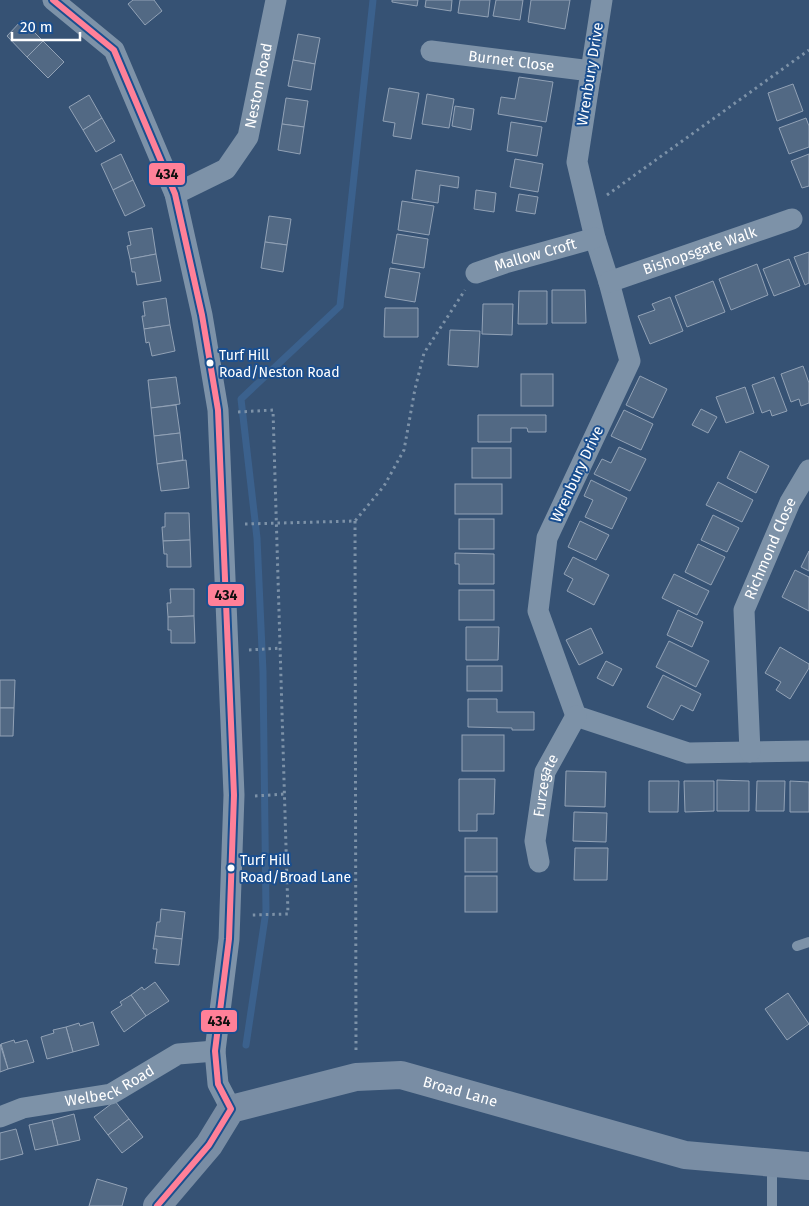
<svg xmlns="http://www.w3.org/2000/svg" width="809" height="1206" font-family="'Fira Sans',sans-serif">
  <rect width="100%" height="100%" fill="#365274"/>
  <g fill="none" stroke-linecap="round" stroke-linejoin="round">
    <path stroke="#3b618d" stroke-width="7" d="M246 1045 266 911 263 672 257 538 241 399 340 306 373 0"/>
  </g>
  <g fill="#526984" stroke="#92a2b6">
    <path d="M133 0H154L162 11 145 25 128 4Z"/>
    <path d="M392 0H418L417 6 392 2Z"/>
    <path d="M426 0H452L451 11 425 7Z"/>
    <path d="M460 0H490L488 17 458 13Z"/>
    <path d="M496 0H523L520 20 493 16Z"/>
    <path d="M531 0H570L565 29 528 22Z"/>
    <path d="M22 20 43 41 27 57 7 36Z"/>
    <path d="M298 34 320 38 315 64 293 60Z"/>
    <path d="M43 41 64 62 48 78 27 57Z"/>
    <path d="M293 60 315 64 311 90 288 86Z"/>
    <path d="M519 77 553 82 546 122 498 114 501 97 515 99Z"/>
    <path d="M793 84 803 111 777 121 768 93Z"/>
    <path d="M389 88 419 93 411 139 393 136 395 123 383 121Z"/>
    <path d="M427 94 454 99 449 128 422 124Z"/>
    <path d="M89 95 102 118 83 130 69 107Z"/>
    <path d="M286 98 308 101 304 127 282 124Z"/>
    <path d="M455 106 474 109 471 130 452 126Z"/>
    <path d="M102 118 115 141 96 152 83 130Z"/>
    <path d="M806 118 809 126V147L789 154 779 128Z"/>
    <path d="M511 122 542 127 537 156 507 151Z"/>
    <path d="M282 124 304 127 300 154 278 150Z"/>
    <path d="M121 154 133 180 113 190 101 164Z"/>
    <path d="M809 154V186L802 188 791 161Z"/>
    <path d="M515 159 543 164 538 192 510 187Z"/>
    <path d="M416 170 459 177 458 188 440 185 438 203 412 199Z"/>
    <path d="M133 180 145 206 125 216 113 190Z"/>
    <path d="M476 190 496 193 494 212 474 209Z"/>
    <path d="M519 194 538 197 535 214 516 211Z"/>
    <path d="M402 201 434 206 429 235 398 230Z"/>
    <path d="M269 216 291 219 287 245 265 242Z"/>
    <path d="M152 228 156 254 130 259 127 246 131 245 128 232Z"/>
    <path d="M397 234 428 239 424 268 392 263Z"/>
    <path d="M265 242 287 245 283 272 261 268Z"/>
    <path d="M809 252V283L805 285 794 257Z"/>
    <path d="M156 254 161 281 137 285 135 272H132L130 259Z"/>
    <path d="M789 259 800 286 774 296 763 269Z"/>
    <path d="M757 264 768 295 731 310 719 279Z"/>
    <path d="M390 268 420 273 415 302 385 297Z"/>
    <path d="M713 281 725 312 687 327 675 296Z"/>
    <path d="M552 290H585L586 323H552Z"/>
    <path d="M519 291H547V324H518Z"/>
    <path d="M670 297 683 331 650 344 638 316 655 310 652 304Z"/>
    <path d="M166 298 170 325 144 329 142 316H145L143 302Z"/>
    <path d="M483 304H513L512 335 482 334Z"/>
    <path d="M385 308H418V337H384Z"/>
    <path d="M170 325 175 351 152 356 149 342 146 343 144 329Z"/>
    <path d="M450 330 480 331 478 367 448 365Z"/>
    <path d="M803 366 809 383V403L801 406 799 399 791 402 781 374Z"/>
    <rect x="521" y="374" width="32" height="32"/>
    <path d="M640 376 667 389 653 418 626 405Z"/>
    <path d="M176 377 180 404 151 408 148 380Z"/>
    <path d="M774 377 787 411 772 416 770 410 762 413 752 385Z"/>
    <path d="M745 387 754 413 726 423 716 397Z"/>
    <path d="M176 405 180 433 154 436 151 408Z"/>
    <path d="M701 409 717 417 708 433 692 425Z"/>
    <path d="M624 410 653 424 641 450 611 436Z"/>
    <path d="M478 415H546V432H528L527 428H511V442H478Z"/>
    <path d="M180 433 183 460 157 464 154 436Z"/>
    <path d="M619 447 646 459 630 491 594 474 602 459 611 463Z"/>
    <rect x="472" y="448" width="39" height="30"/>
    <path d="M740 451 769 466 756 493 727 478Z"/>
    <path d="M186 460 189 488 161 491 157 464Z"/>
    <path d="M591 480 627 498 612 529 585 517 593 500 584 496Z"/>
    <path d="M718 482 753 500 742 522 706 505Z"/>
    <rect x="455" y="484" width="47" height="30"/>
    <path d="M165 513H189L190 540 163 541 162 527H165Z"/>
    <path d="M713 515 739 528 727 552 701 540Z"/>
    <rect x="459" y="519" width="35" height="30"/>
    <path d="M580 521 609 535 596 560 568 547Z"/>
    <path d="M190 540 191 567H167V554H164L163 541Z"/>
    <path d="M698 544 725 557 711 585 685 572Z"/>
    <path d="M809 551V571L801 567Z"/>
    <path d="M455 553 494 554V584H459V564H455Z"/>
    <path d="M573 557 609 575 594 605 567 591 573 579 564 574Z"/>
    <path d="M795 570 809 577V611L782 597Z"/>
    <path d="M674 574 709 591 697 615 662 598Z"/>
    <path d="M170 589H194V616L168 617 167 603H171Z"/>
    <rect x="459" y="590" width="35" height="30"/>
    <path d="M678 610 703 622 692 647 667 635Z"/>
    <path d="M194 616 195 643H171V630H168V617Z"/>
    <path d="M466 627H499L498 660H466Z"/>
    <path d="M591 628 603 653 579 665 566 640Z"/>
    <path d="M669 641 709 661 696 687 656 667Z"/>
    <path d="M780 647 809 664V668L790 699 776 690 781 682 765 673Z"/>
    <path d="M606 661 622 669 613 686 597 678Z"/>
    <rect x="467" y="666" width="35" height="25"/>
    <path d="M663 675 701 694 693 711 681 705 673 720 647 707Z"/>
    <path d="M0 680H15L14 708H0Z"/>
    <path d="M468 699H497V712H534V730H512V728L468 727Z"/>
    <path d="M0 708H14L13 736H0Z"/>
    <rect x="462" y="735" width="42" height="36"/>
    <path d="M566 771 606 772 605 807 565 806Z"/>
    <path d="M459 779H495L494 814H477V831H459Z"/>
    <path d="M717 780 749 781V811H717Z"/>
    <path d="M649 781H679L678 812H649Z"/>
    <path d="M684 781H714V811L685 812Z"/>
    <path d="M757 781H785L784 811H756Z"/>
    <path d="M790 781 809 782V812H790Z"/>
    <path d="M574 812 607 813 606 842 573 841Z"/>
    <rect x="465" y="838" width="32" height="34"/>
    <path d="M575 848H608L607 880H574Z"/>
    <rect x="465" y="876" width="32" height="36"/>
    <path d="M161 909 185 912 182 939 155 936 157 922H160Z"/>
    <path d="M155 936 182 939 179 965 155 963 157 949H153Z"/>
    <path d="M155 982 169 1001 146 1016 131 995 142 987 144 990Z"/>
    <path d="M788 993 809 1024 787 1040 765 1009Z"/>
    <path d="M131 995 146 1016 124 1032 111 1012 122 1005 120 1002Z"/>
    <path d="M93 1022 99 1045 73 1052 66 1027 79 1023 80 1026Z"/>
    <path d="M66 1027 73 1052 47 1059 41 1037 54 1033 53 1030Z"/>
    <path d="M14 1040 15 1043 27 1040 34 1062 8 1069 1 1044Z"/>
    <path d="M0 1044 8 1069 0 1072Z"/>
    <path d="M115 1101 129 1119 108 1135 94 1117Z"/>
    <path d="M74 1114 80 1140 58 1145 52 1120Z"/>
    <path d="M129 1119 143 1137 122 1153 108 1135Z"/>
    <path d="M52 1120 58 1145 35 1150 29 1125Z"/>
    <path d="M16 1129 23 1154 0 1160V1133Z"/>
    <path d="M97 1179 127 1188 122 1206H89Z"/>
  </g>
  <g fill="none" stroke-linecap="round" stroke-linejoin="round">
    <g stroke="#7d92a8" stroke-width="3" stroke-dasharray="2.5 4" stroke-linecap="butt">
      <path d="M607 195 809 50"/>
      <path d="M238 412 273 410 288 914 251 915"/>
      <path d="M355 521 356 1053"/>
      <path d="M245 524 355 521 384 486 404 450 415 389 424 353 465 290"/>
      <path d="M249 650 281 648"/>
      <path d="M255 796 285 794"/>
    </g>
    <g stroke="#7d92a8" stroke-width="10">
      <path d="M797 946 809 942"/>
      <path d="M772 1163V1206"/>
    </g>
    <g stroke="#7d92a8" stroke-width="21">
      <path d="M53 0 114 50 175 194 202 315 218 410 234 795 229 939 215 1051 218 1084 231 1109"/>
      <path d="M602 0 577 162 595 238 609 282 630 361 547 538 538 611 576 716 688 753 809 751"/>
      <path id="s1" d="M431 51 591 71"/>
      <path id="s2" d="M175 194 226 169 248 137 276 0"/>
      <path id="s3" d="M476 273 505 263 595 238"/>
      <path id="s4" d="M609 282 792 219"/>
      <path id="s5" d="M750 752 744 610 790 502 809 470"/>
      <path id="s6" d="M539 862 535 841 545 772 576 716"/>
      <path id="s7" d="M0 1117 23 1108 111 1094 178 1054 215 1051"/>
    </g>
    <path stroke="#798da4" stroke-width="28" id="s8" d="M157 1206 209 1145 231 1109 356 1077 401 1075 685 1155 809 1166"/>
    <g stroke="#1b4f8f" stroke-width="10">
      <path id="bus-1" d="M53 0 114 50 175 194 202 315 218 410 234 795 229 939 215 1051 218 1084 231 1109 209 1145 157 1206"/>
    </g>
    <use href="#bus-1" stroke="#ff8098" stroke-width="6"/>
  </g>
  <g fill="#fff" stroke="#1b4f8f" stroke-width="2">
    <circle cx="210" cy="363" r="4.5"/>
    <circle cx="231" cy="868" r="4.5"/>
  </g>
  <g text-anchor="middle" stroke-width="4" stroke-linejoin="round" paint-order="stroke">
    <g font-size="14" fill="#fff" stroke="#1b4f8f" text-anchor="start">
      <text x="219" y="360">Turf Hill<tspan x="219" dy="17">Road/Neston Road</tspan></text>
      <text x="240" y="865">Turf Hill<tspan x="240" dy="17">Road/Broad Lane</tspan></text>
    </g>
    <g font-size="15" fill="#fff" stroke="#1b4f8f">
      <text dy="5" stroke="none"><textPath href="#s1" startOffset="81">Burnet Close</textPath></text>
      <text transform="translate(590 74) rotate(-81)" y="5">Wrenbury Drive</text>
      <text dy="5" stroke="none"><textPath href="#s2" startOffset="148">Neston Road</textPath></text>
      <text dy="5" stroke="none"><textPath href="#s4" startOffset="96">Bishopsgate Walk</textPath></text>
      <text dy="5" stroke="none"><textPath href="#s3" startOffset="62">Mallow Croft</textPath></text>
      <text transform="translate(577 474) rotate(-65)" y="5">Wrenbury Drive</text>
      <text dy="5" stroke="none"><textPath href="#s5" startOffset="209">Richmond Close</textPath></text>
      <text dy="5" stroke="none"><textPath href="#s6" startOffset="78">Furzegate</textPath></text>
      <text dy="5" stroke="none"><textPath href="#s7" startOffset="115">Welbeck Road</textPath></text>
      <text dy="5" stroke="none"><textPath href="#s8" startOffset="358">Broad Lane</textPath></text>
    </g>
  </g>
  <g stroke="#1b4f8f" stroke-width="2">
    <rect x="148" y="162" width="38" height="24" rx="5" fill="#ff8098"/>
    <rect x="207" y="583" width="38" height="24" rx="5" fill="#ff8098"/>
    <rect x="200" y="1009" width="38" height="24" rx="5" fill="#ff8098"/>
  </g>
  <g font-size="14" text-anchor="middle" font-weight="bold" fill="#111">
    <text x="167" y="179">434</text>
    <text x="226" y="600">434</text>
    <text x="219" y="1026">434</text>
  </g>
  <path d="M12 32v8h68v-8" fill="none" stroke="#ffffff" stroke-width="2.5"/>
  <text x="20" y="32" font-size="15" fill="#ffffff" stroke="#1b4f8f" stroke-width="4" paint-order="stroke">20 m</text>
</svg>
